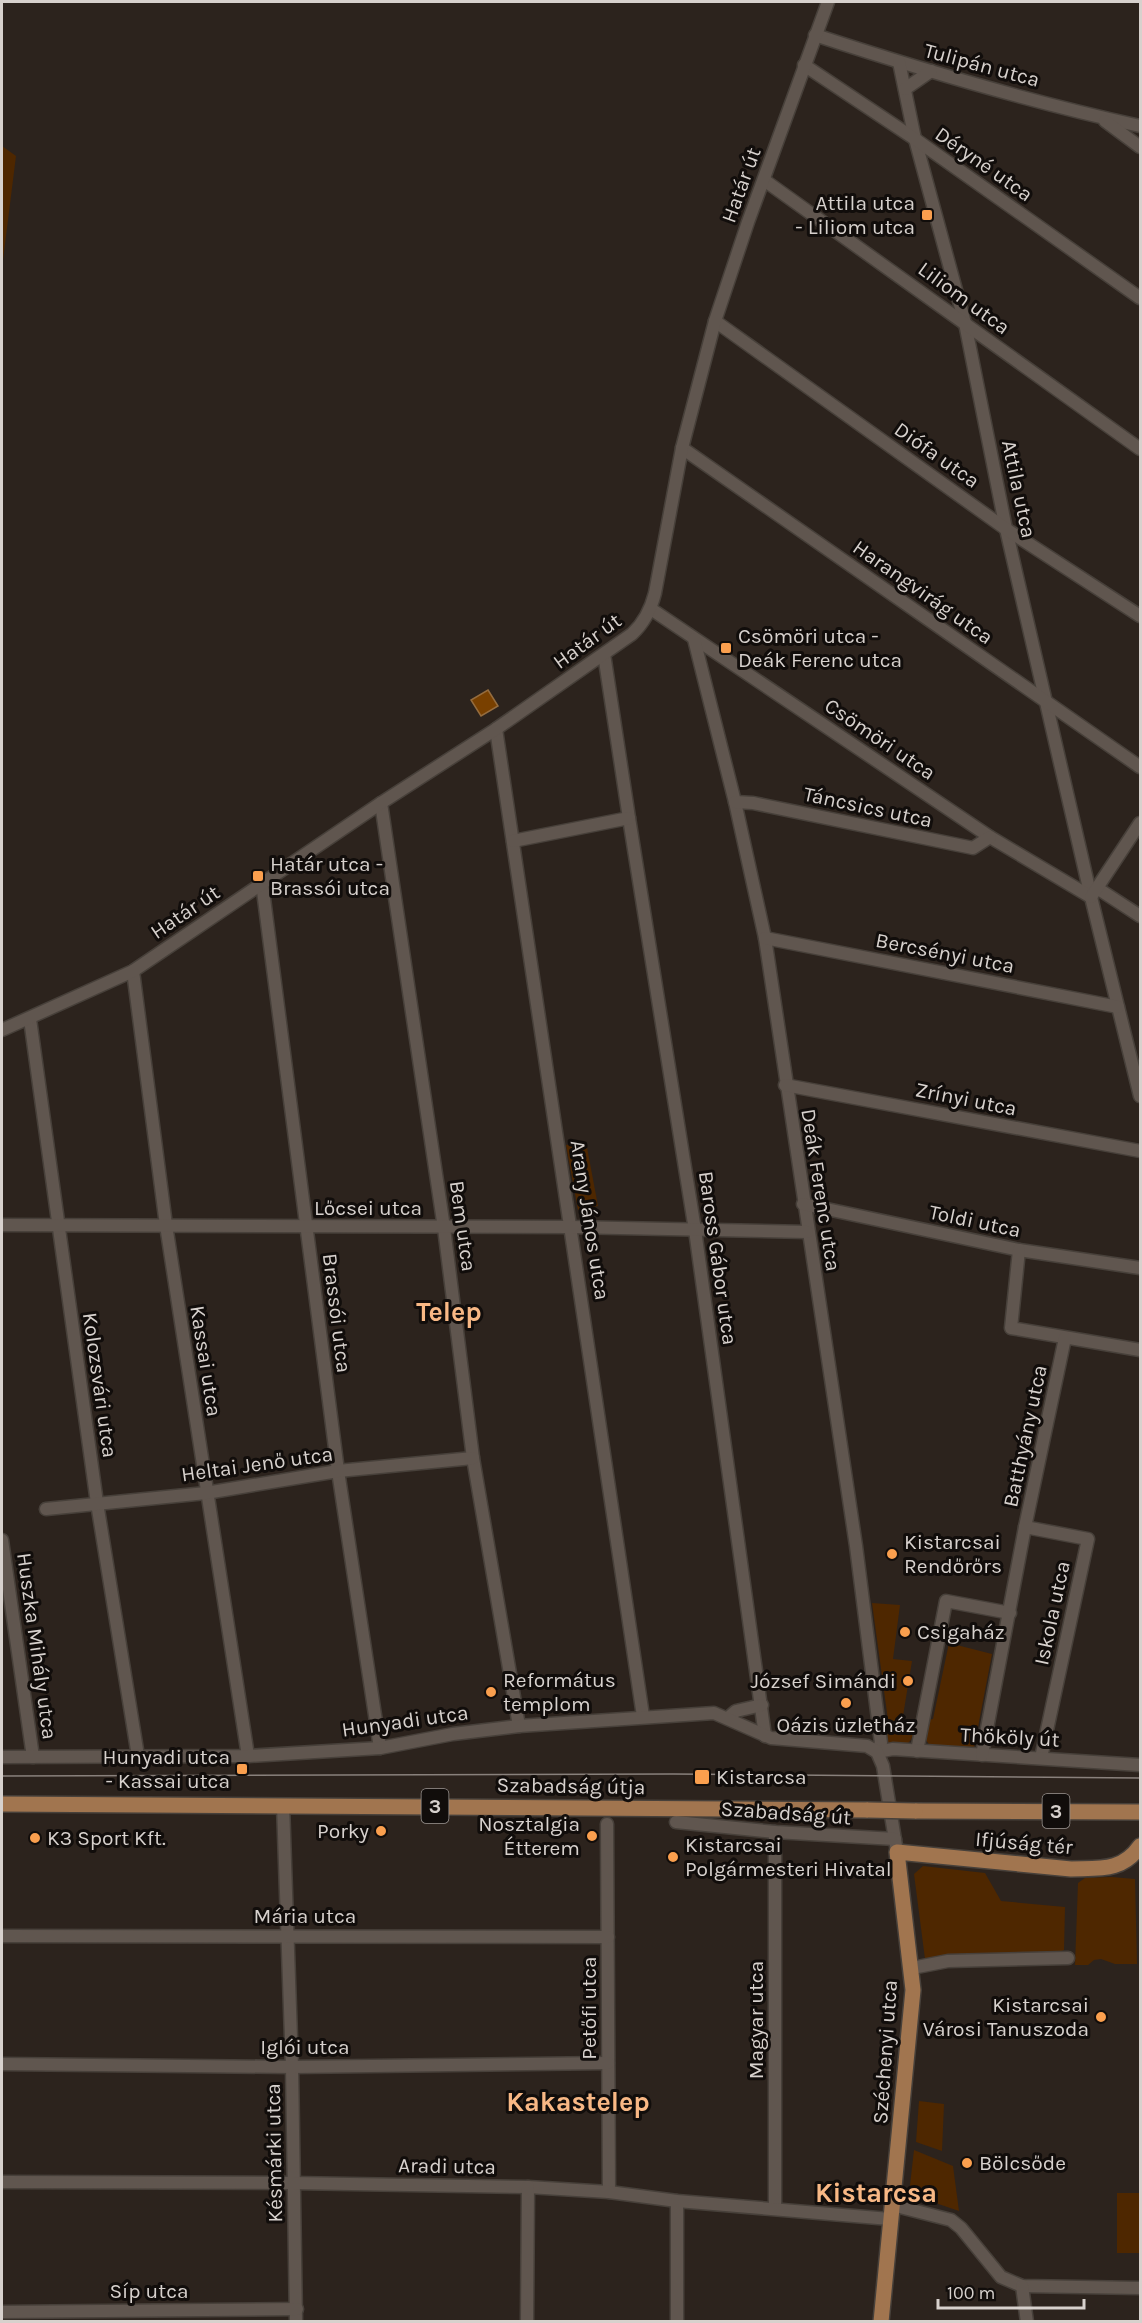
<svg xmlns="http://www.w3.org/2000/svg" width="1142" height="2323" font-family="Karla,sans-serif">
  <rect width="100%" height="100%" fill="#2c231d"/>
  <g fill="#4e2700">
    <path d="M2 146 16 156 2 268Z"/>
    <path d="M586 1142 598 1206 578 1210 566 1145Z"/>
    <path d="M872 1603 900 1605 893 1659 912 1661 902 1722 888 1720Z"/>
    <path d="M949 1643 992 1654 974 1748 931 1747 923 1736 928 1720 933 1719Z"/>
    <path d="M884 1728 914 1733C909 1747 903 1747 889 1746L886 1741Z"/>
    <path d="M923 1866 985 1873 1001 1901 1065 1907 1064 1950 1051 1956 925 1959 914 1874Z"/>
    <path d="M1112 1877 1135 1879 1137 1964H1115L1101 1959 1094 1960 1088 1965H1075L1078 1883 1085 1878Z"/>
    <path d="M919 2101 944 2104 942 2151 916 2142Z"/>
    <path d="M914 2150 953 2166 959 2211 909 2194Z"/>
    <rect x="1117" y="2193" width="23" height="60"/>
  </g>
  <path fill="#794000" stroke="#956c3e" stroke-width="1.5" d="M488 690 498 706 481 716 471 700Z"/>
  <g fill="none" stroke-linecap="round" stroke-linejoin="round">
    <g stroke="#47403a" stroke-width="15">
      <g id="minor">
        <path d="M815 35C922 70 1031 102 1140 126"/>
        <path d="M899 62 915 139 965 323 1006 529 1091 897 1140 1096"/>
        <path d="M804 65 915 139 1140 298"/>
        <path d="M905 89 931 71"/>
        <path d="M1105 121 1140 147"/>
        <path d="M764 180 1140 449"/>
        <path d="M715 321 1006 529 1140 616"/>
        <path d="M682 448 1140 767"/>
        <path d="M651 609 990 837 1091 897"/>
        <path d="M694 639 735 802 765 938 856 1546 881 1743 877 1752"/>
        <path d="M604 654 629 818 695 1230 765 1736"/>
        <path d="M496 729 643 1716"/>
        <path d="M735 802 753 803 973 848 990 837"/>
        <path d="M381 803 444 1228 473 1458 519 1726"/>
        <path d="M513 841 629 818"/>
        <path d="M262 883 338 1471 380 1748"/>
        <path d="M1097 888 1140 916"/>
        <path d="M1091 897 1140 823"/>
        <path d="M765 938 1118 1007"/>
        <path d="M133 971 166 1225 248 1756"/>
        <path d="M30 1019 97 1503 138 1756"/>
        <path d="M2 1030 133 971 381 803 496 729 632 634C645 622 651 609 655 593L682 448 715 321 748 222 828 2"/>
        <path d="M785 1085 1140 1151"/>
        <path d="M803 1204 1019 1250 1140 1268"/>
        <path d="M2 1225 571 1227 807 1232"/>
        <path d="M1019 1250 1011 1328 1140 1350"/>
        <path d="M46 1509 206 1493 338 1471 473 1458"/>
        <path d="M1025 1527 1088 1539 1041 1758"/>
        <path d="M2 1540 33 1757"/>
        <path d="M728 1718 736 1711 762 1705"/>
        <path d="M917 1751 946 1601 1010 1613"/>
        <path d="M877 1752 893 1749 1140 1765"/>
        <path d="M982 1755 1025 1527 1065 1338"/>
        <path d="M2 1757 248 1756 380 1748 453 1734 519 1726 714 1713 771 1738 867 1746 877 1752 883 1766 897 1852"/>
        <path d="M283 1805 292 2067 296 2322"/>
        <path d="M676 1822 775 1832 895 1839"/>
        <path d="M607 1824 609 2192"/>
        <path d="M775 1832V2208"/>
        <path d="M2 1936 608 1937"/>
        <path d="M912 1968 948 1961 1068 1958"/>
        <path d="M2 2064 292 2067 608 2063"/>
        <path d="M2 2182 293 2183 528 2187 609 2192 677 2201 890 2219"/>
        <path d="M892 2205 951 2220 961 2228 1001 2277 1022 2286 1140 2288"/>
        <path d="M1022 2286 1027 2322"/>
        <path d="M2 2312 297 2309"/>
        <path d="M527 2322 528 2187"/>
        <path d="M677 2322V2201"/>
      </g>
    </g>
    <g stroke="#47403a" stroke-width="18">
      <g id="major">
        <path d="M2 1804 868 1810"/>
        <path d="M915 1811 1140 1812"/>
        <path d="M881 2322 913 1990 897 1852 1071 1869C1099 1868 1122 1872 1140 1846"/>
      </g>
    </g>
    <use href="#minor" stroke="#60564f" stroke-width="12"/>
    <use href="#major" stroke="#a1754f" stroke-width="15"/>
    <path stroke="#89817c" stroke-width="1.5" d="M2 1776 673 1774 1140 1778"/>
    <g stroke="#47403a" stroke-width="18" stroke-linecap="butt">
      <path id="major-bridge" d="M868 1810 915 1811"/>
    </g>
    <use href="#major-bridge" stroke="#a1754f" stroke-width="15"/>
  </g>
  <g fill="#fa9f4e" stroke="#110d0b" stroke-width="2">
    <rect x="921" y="209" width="12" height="12" rx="3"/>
    <rect x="720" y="642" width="12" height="12" rx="3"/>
    <rect x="252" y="870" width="12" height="12" rx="3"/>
    <circle cx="892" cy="1554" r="6"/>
    <circle cx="905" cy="1632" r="6"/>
    <circle cx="908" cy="1681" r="6"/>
    <circle cx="491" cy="1692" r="6"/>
    <circle cx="846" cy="1703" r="6"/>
    <rect x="236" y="1763" width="12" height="12" rx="3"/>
    <rect x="694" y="1769" width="16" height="16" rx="3"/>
    <circle cx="381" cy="1831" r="6"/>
    <circle cx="592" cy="1836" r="6"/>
    <circle cx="35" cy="1838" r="6"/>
    <circle cx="673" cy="1857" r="6"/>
    <circle cx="1101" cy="2017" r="6"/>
    <circle cx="967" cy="2163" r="6"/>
  </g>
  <g text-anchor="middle" stroke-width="6" stroke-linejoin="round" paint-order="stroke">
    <g fill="#110d0b" stroke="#9c9693" stroke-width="1.5">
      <rect x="421.5" y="1789" width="27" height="34" rx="4.5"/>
      <rect x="1042.5" y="1794" width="27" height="34" rx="4.5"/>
    </g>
    <g font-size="20" font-weight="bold" fill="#d7d1cd">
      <text x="435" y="1813">3</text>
      <text x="1056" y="1818">3</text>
    </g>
    <g font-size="21" fill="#d7d1cd" stroke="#110d0b">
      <text transform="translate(982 65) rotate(15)" y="7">Tulipán utca</text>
      <text transform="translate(984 164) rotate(35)" y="7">Déryné utca</text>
      <text transform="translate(741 185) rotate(-70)" y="7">Határ út</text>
      <text transform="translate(964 298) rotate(36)" y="7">Liliom utca</text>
      <text transform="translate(937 455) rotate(35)" y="7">Diófa utca</text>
      <text transform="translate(1019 489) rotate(78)" y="7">Attila utca</text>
      <text transform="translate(923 592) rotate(35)" y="7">Harangvirág utca</text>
      <text transform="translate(587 641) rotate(-36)" y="7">Határ út</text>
      <text transform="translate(880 739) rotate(34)" y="7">Csömöri utca</text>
      <text transform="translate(868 807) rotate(12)" y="7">Táncsics utca</text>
      <text transform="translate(185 912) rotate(-34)" y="7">Határ út</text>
      <text transform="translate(945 953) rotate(11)" y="7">Bercsényi utca</text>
      <text transform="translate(966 1099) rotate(11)" y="7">Zrínyi utca</text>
      <text transform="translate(821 1190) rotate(81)" y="7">Deák Ferenc utca</text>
      <text x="368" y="1215">Lőcsei utca</text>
      <text transform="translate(590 1220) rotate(81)" y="7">Arany János utca</text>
      <text transform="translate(975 1221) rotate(12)" y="7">Toldi utca</text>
      <text transform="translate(463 1226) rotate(82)" y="7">Bem utca</text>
      <text transform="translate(718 1258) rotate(82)" y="7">Baross Gábor utca</text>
      <text transform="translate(337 1313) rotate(83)" y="7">Brassói utca</text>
      <text transform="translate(206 1361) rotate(81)" y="7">Kassai utca</text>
      <text transform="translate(100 1385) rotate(82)" y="7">Kolozsvári utca</text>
      <text transform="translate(1025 1436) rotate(-78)" y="7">Batthyány utca</text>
      <text transform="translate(257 1464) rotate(-8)" y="7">Heltai Jenő utca</text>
      <text transform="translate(1052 1613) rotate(-78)" y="7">Iskola utca</text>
      <text transform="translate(37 1646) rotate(82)" y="7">Huszka Mihály utca</text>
      <text transform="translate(405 1721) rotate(-8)" y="7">Hunyadi utca</text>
      <text transform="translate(1010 1737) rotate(3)" y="7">Thököly út</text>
      <text transform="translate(571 1786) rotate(1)" y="7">Szabadság útja</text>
      <text transform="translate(786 1813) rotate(4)" y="7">Szabadság út</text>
      <text transform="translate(1024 1843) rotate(5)" y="7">Ifjúság tér</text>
      <text x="305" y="1923">Mária utca</text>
      <text transform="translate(589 2008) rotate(-90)" y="7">Petőfi utca</text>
      <text transform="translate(756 2020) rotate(-90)" y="7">Magyar utca</text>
      <text x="305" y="2054">Iglói utca</text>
      <text transform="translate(885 2052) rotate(-86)" y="7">Széchenyi utca</text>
      <text transform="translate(274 2153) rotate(-91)" y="7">Késmárki utca</text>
      <text transform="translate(447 2166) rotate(1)" y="7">Aradi utca</text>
      <text x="149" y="2298">Síp utca</text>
    </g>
    <g font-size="21" fill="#d7d1cd" stroke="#110d0b" text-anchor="start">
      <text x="915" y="210" text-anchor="end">Attila utca<tspan x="915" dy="24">- Liliom utca</tspan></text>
      <text x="738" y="643">Csömöri utca -<tspan x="738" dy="24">Deák Ferenc utca</tspan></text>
      <text x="270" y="871">Határ utca -<tspan x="270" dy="24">Brassói utca</tspan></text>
      <text x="904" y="1549">Kistarcsai<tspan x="904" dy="24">Rendőrőrs</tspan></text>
      <text x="917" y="1639">Csigaház</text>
      <text x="503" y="1687">Református<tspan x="503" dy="24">templom</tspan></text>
      <text x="896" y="1688" text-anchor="end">József Simándi</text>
      <text x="846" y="1732" text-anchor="middle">Oázis üzletház</text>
      <text x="230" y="1764" text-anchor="end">Hunyadi utca<tspan x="230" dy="24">- Kassai utca</tspan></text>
      <text x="716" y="1784">Kistarcsa</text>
      <text x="580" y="1831" text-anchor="end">Nosztalgia<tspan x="580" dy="24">Étterem</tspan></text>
      <text x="369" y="1838" text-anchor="end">Porky</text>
      <text x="47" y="1845">K3 Sport Kft.</text>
      <text x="685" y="1852">Kistarcsai<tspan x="685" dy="24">Polgármesteri Hivatal</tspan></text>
      <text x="1089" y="2012" text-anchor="end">Kistarcsai<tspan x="1089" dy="24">Városi Tanuszoda</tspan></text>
      <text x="979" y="2170">Bölcsőde</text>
    </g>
    <g font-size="27" font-weight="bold" fill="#f8b885" stroke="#110d0b">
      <text x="449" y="1321">Telep</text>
      <text x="578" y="2111">Kakastelep</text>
      <text x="876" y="2202">Kistarcsa</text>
    </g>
  </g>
  <rect width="1142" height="2323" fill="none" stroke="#d7d1cd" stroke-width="6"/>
  <path d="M938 2299v9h146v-9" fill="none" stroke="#d7d1cd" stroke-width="3"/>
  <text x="947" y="2299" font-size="18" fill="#d7d1cd" stroke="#110d0b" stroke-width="4.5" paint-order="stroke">100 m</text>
</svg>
